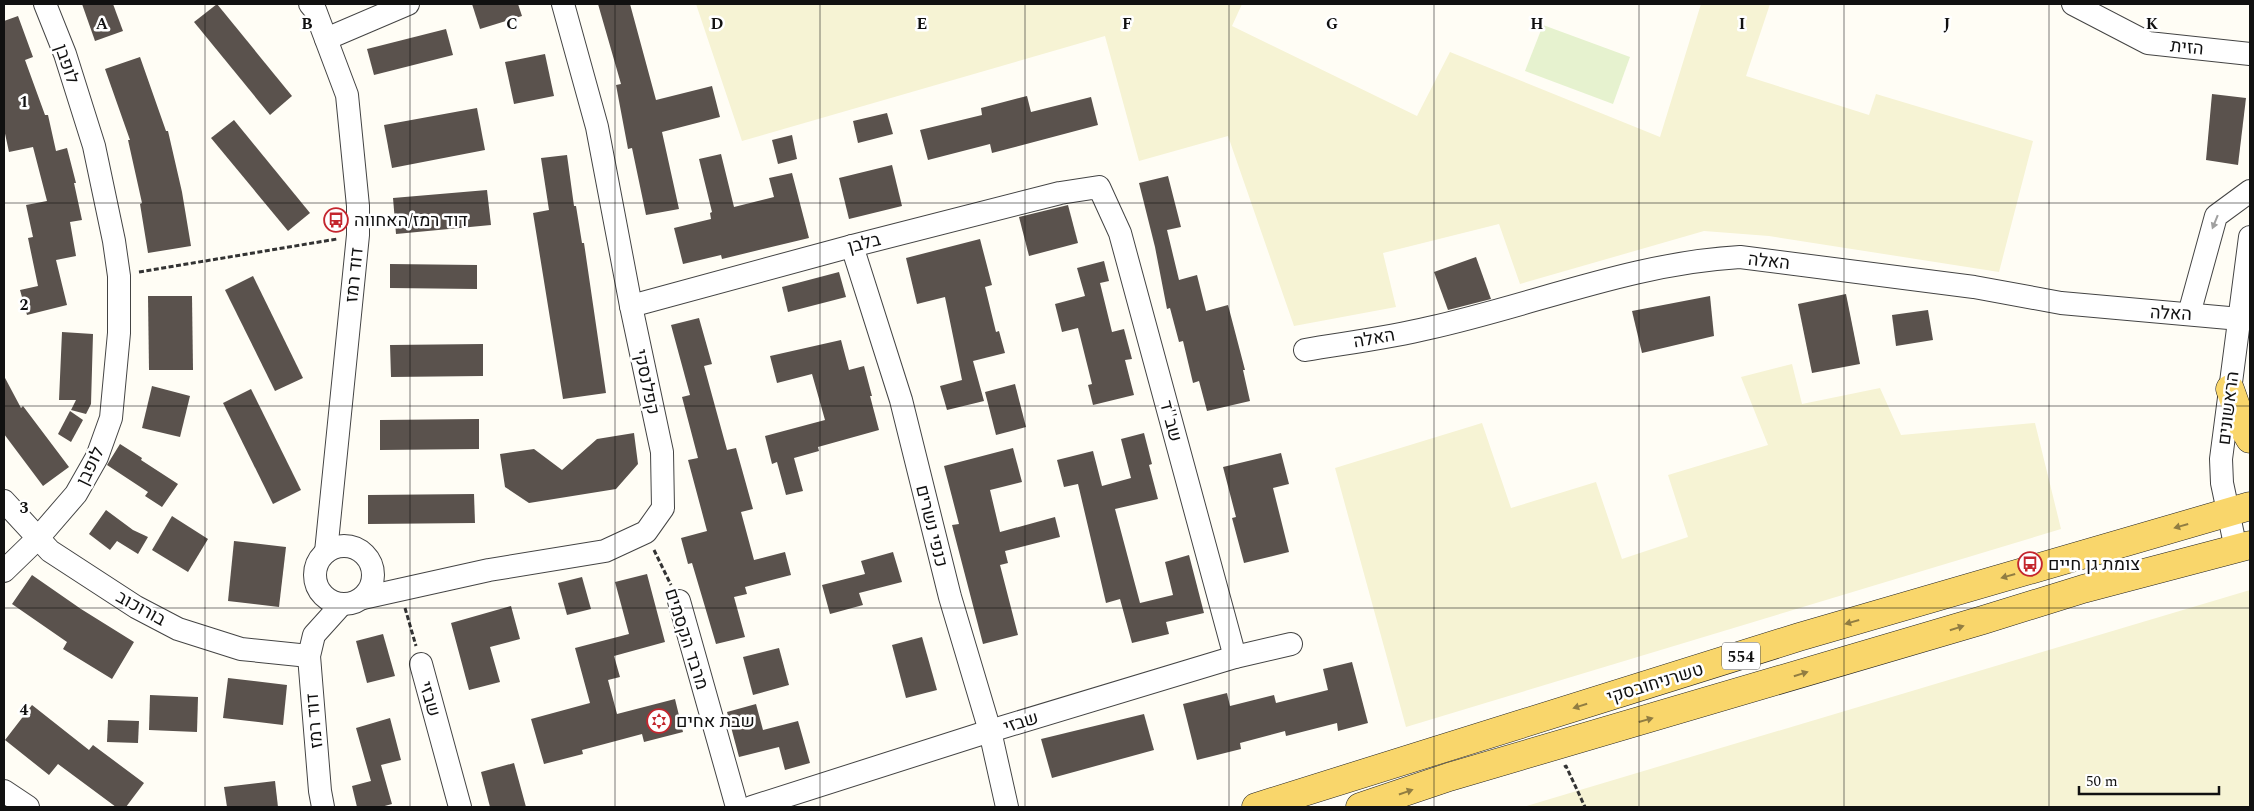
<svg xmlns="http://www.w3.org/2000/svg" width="2254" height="811" font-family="Spectral,Heebo,serif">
  <rect width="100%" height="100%" fill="#fffdf5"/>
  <g fill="#f6f3d4">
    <path d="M696 4H1242L1232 26 1417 116 1450 52 1660 137 1701 4H1770L1746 76 1869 115 1876 94 2033 141 1999 272 1769 236 1704 231 1520 284 1499 224 1383 253 1396 307 1294 326 1228 136 1139 161 1105 36 742 141Z"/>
    <path d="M1792 364 1802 404 1880 388 1901 435 2035 423 2061 529 1406 727 1335 468 1482 423 1511 508 1596 482 1622 559 1688 537 1668 475 1768 445 1741 377Z"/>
    <path d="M2250 590V807H1523Z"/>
  </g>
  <path fill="#e6f2cf" d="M1543 25 1630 57 1613 104 1525 71Z"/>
  <g fill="#5a524d">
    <path d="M82 4H113L123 31 95 41Z"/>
    <path d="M217 4 292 96 270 115 194 22Z"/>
    <path d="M472 4H518L522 16 480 29Z"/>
    <path d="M598 4H630L656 100 712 86 720 117 662 132 679 209 646 215 632 148 628 149 616 85 621 84Z"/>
    <path d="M18 16 33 57 25 60 45 115H48L56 151 67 148 76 183H74L82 220 70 222 76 256 56 260 67 305 27 315 20 290 38 286 28 238 33 237 26 205 47 201 33 147 9 152 4 129V21Z"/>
    <path d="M446 29 453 55 374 75 367 49Z"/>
    <path d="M545 54 554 96 514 104 505 62Z"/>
    <path d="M140 57 166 131H168L182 192 191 246 148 253 140 204 142 203 128 140H130L105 69Z"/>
    <path d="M2212 94 2246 98 2238 165 2206 160Z"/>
    <path d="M1027 96 1031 112 1091 97 1098 125 992 153 990 144 928 160 920 130 982 115 981 108Z"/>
    <path d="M477 108 485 150 392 168 384 125Z"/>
    <path d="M887 113 893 134 858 143 853 121Z"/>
    <path d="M234 120 310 213 288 231 211 138Z"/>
    <path d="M792 135 797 159 778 164 772 140Z"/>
    <path d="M721 154 734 207 774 197 769 178 792 173 809 238 722 259 721 255 683 264 674 228 711 219 710 213 712 212 699 159Z"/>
    <path d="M567 155 574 206H576L582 243H584L606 393 563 399 533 213 549 210 541 158Z"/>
    <path d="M892 165 902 206 849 219 839 178Z"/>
    <path d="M1168 176 1181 227 1167 230 1179 280 1197 275 1206 311 1228 305 1245 370H1243L1250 401 1207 411 1199 381 1193 383 1183 341 1179 342 1170 308 1167 309 1155 247 1139 183Z"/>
    <path d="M487 190 491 225 396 234 393 198Z"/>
    <path d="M1068 205 1078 243 1029 256 1019 217Z"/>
    <path d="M980 239 992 285 985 287 996 332 999 331 1005 353 973 361 984 401 947 410 940 386 962 380 945 297 917 304 906 258Z"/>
    <path d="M1476 257 1491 299 1448 310 1434 272Z"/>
    <path d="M1104 261 1109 281 1100 283 1112 332 1124 329 1132 359 1125 360 1134 395 1093 405 1088 385 1092 384 1078 328 1062 332 1055 304 1085 296 1077 268Z"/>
    <path d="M390 264 477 265V289L390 288Z"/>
    <path d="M839 272 846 297 788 312 782 287Z"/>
    <path d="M253 276 303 378 275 391 225 290Z"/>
    <path d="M1846 294 1860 364 1812 373 1798 304Z"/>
    <path d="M148 296H192L193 370H149Z"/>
    <path d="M1710 296 1714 336 1642 353 1632 311Z"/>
    <path d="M1928 310 1933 340 1896 346 1892 315Z"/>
    <path d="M699 318 712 364 704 366 727 450 736 448 753 509 741 512 754 560 785 552 791 575 745 587 747 594 734 597 745 637 716 644 692 563 688 564 681 538 707 531 688 460 698 458 682 397 690 395 671 325Z"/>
    <path d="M62 332 93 334 91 404 86 414 71 410 76 400H59Z"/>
    <path d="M841 340 849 370 864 366 872 396H870L879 430 818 447 819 451 794 458 803 491 786 495 777 462 772 464 765 436 825 420 812 374 777 383 770 356Z"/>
    <path d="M483 344V376L391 377 390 345Z"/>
    <path d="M4 376 21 408 23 406 69 467 43 486 4 434Z"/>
    <path d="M1015 384 1026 427 996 435 985 392Z"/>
    <path d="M152 386 190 396 180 437 142 428Z"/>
    <path d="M251 389 301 490 273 504 223 403Z"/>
    <path d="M70 411 83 420 71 442 58 434Z"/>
    <path d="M479 419V449L380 450V420Z"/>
    <path d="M634 433 638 464 616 489 529 503 505 487 500 454 534 449 562 470 597 439Z"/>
    <path d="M1144 433 1152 464 1149 465 1158 499 1115 509 1140 603 1173 595 1165 562 1189 555 1204 613 1166 622 1169 634 1132 643 1120 599 1106 603 1078 484 1064 487 1057 460 1093 451 1102 486 1131 478 1121 439Z"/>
    <path d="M120 444 142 458 141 460 178 484 162 507 145 496 148 492 107 465Z"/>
    <path d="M1013 448 1022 482 990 490 1000 532 1055 517 1060 537 1005 551 1008 563 1000 565 1018 635 983 644 952 525 959 524 944 466Z"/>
    <path d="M1281 453 1289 484 1273 488 1289 552 1244 563 1232 518 1236 517 1223 467Z"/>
    <path d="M474 494 475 523 368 524V495Z"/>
    <path d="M106 510 133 530 148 537 138 554 117 541 110 550 89 534Z"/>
    <path d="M172 516 208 539 188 572 152 550Z"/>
    <path d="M234 541 286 547 279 607 228 601Z"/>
    <path d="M893 552 902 582 859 593 863 605 830 614 822 585 865 574 861 561Z"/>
    <path d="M647 574 665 642 614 656 620 677 608 680 617 714 675 699 683 732 644 742 642 734 582 750 583 754 544 764 531 719 590 703 575 648 629 634 615 582Z"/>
    <path d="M32 575 81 609 134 642 112 679 63 649 67 642 12 604Z"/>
    <path d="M582 577 591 609 567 615 558 583Z"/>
    <path d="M511 606 520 639 490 647 500 682 469 690 451 623Z"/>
    <path d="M383 634 395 676 367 683 356 641Z"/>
    <path d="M922 637 937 690 906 698 892 645Z"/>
    <path d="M779 648 789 685 753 695 743 657Z"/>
    <path d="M1352 662 1368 723 1338 731 1337 723 1286 736 1285 731 1240 743 1241 749 1197 760 1183 704 1227 693 1230 706 1274 695 1276 703 1328 690 1323 669Z"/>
    <path d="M228 678 287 685 283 725 223 718Z"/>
    <path d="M150 695 198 697 197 732 149 730Z"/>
    <path d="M756 704 763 730 798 721 810 763 785 770 779 747 739 757 727 712Z"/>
    <path d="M32 705 89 750 93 745 144 783 126 807H116L58 764 49 775 5 740Z"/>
    <path d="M1144 714 1154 750 1052 778 1041 739Z"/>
    <path d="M390 718 401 760 381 765 392 804 381 807H357L352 786 371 781 356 728Z"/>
    <path d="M108 720 139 721 138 743 107 742Z"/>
    <path d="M514 763 526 807H490L481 772Z"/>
    <path d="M275 781 278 807H227L224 787Z"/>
  </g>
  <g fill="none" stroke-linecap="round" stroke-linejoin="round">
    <g stroke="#444" stroke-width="24">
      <g id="minor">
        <path d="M310 4 315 10 347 95 358 206V235L326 552"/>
        <path d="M2073 4 2148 43 2250 54"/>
        <path d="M326 39 408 4"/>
        <path d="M852 246 901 400 950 597 990 731 1007 807"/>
        <path d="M631 306 852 246 1060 193 1099 187 1120 233 1235 657"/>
        <path d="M2189 314 2216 216 2250 191"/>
        <path d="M1305 350C1346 343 1388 338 1429 328 1533 305 1633 263 1740 257L1974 287 2061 303 2240 319"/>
        <path d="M4 501 50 551 136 607 178 629 241 649 309 656"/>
        <circle cx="344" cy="575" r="29"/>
        <path d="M2236 549 2222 483 2221 459 2250 237"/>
        <path d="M4 571 38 538 76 494 97 457 111 418 119 333V276L114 241 94 146 65 54 45 4"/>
        <path d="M363 598 489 570 605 551 646 532 663 508 662 452 631 306 597 127 563 4"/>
        <path d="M679 601 737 807"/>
        <path d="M421 664 460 807"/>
        <path d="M4 791 28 807"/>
        <path d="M323 807 320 791 309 656 314 635 342 604"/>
        <path d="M752 807 990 731 1235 657 1291 644"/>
      </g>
    </g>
    <g stroke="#222" stroke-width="29">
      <g id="major">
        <path d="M2230 389 2244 429 2250 439"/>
        <path d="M1256 807 1799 637 2250 506"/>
        <path d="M1360 807 1449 777 1983 620 2083 589 2250 545"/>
      </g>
    </g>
    <g stroke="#333" stroke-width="3" stroke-dasharray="5 2.5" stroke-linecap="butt">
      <path d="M139 272 337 239"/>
      <path d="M654 550 671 585"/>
      <path d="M405 608 416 646"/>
      <path d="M1564 767 1566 766 1585 807"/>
    </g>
    <use href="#minor" stroke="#fff" stroke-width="22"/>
    <use href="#major" stroke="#f9d66b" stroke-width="28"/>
  </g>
  <defs><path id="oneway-solid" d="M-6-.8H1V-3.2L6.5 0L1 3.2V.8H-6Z" transform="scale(1.25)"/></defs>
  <use fill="#a0a0a0" href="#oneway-solid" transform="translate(2215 222) rotate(112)"/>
  <g fill="#917d42">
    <use href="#oneway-solid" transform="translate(2181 526) rotate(164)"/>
    <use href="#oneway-solid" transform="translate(2008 576) rotate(164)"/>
    <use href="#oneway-solid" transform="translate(1852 622) rotate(164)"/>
    <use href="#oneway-solid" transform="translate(1957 628) rotate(-17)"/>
    <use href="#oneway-solid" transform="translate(1801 674) rotate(-17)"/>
    <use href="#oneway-solid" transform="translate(1580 706) rotate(163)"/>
    <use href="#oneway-solid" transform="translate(1646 720) rotate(-16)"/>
    <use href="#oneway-solid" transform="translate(1406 792) rotate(-19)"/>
  </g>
  <path fill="none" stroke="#111" stroke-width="1" stroke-opacity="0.55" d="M205 4V807M410 4V807M615 4V807M820 4V807M1025 4V807M1229 4V807M1434 4V807M1639 4V807M1844 4V807M2049 4V807M4 203H2250M4 406H2250M4 608H2250"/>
  <defs>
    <g id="bus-ring" transform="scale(1.25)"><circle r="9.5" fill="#fff" stroke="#c4262e" stroke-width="1.5"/><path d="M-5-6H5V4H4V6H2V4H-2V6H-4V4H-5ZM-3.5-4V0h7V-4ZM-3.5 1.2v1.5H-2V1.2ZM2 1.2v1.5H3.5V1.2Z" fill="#c4262e"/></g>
    <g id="synagogue-ring" transform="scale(1.25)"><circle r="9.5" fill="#fff" stroke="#c4262e" stroke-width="1.5"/><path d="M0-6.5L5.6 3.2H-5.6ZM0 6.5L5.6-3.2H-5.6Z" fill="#c4262e"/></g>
  </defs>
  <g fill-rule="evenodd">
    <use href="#bus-ring" x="336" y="220"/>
    <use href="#bus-ring" x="2030" y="564"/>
    <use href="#synagogue-ring" x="659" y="721"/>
  </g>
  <g text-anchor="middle" stroke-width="5" stroke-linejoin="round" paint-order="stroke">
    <rect fill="#fff" stroke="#585858" stroke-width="1" x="1722" y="642.5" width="38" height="27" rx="4"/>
    <g font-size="16" font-weight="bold" fill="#111">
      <text x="1741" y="662">554</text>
    </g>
    <g font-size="18" fill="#111" stroke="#fff">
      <text transform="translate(2187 47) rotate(6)" y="6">הזית</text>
      <text transform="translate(67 64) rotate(71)" y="6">לופבן</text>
      <text transform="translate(864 243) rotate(-15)" y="6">בלבן</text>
      <text transform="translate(1769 261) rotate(6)" y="6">האלה</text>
      <text transform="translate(354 275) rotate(-84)" y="6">דוד רמז</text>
      <text transform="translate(2171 313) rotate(3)" y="6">האלה</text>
      <text transform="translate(1374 338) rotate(-10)" y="6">האלה</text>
      <text transform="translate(647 382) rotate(78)" y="6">קפלנסקי</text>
      <text transform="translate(2228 408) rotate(-83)" y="6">הראשונים</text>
      <text transform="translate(1171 421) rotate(75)" y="6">שב''ד</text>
      <text transform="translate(90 466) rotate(-64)" y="6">לופבן</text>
      <text transform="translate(932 526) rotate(76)" y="6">כנפי נשרים</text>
      <text transform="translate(141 608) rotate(29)" y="6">בורוכוב</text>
      <text transform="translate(687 639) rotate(72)" y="6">מרבד הקסמים</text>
      <text transform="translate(1655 683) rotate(-17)" y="6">טשרניחובסקי</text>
      <text transform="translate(430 699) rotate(74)" y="6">שבזי</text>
      <text transform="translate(314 721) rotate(-95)" y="6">דוד רמז</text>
      <text transform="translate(1021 722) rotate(-17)" y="6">שבזי</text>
    </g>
    <g font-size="18" fill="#111" stroke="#fff" text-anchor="start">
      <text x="354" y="226">דוד רמז/האחווה</text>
      <text x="2048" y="570">צומת גן חיים</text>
      <text x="676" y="727">שבת אחים</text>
    </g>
  </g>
  <g font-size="16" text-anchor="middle" font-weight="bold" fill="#111" stroke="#fff" stroke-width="5" stroke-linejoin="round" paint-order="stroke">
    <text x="102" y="29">A</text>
    <text x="307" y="29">B</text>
    <text x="512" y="29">C</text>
    <text x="717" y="29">D</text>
    <text x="922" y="29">E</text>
    <text x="1127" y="29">F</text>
    <text x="1332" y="29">G</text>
    <text x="1537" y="29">H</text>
    <text x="1742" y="29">I</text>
    <text x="1947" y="29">J</text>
    <text x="2152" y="29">K</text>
    <text x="24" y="107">1</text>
    <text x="24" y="310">2</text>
    <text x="24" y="513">3</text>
    <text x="24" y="715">4</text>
  </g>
  <rect width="2254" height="811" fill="none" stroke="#111111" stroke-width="10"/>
  <path d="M2079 786v8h140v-8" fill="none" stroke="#111111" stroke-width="2.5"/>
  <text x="2086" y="786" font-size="15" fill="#111111" stroke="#ffffff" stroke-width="4" paint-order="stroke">50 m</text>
</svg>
